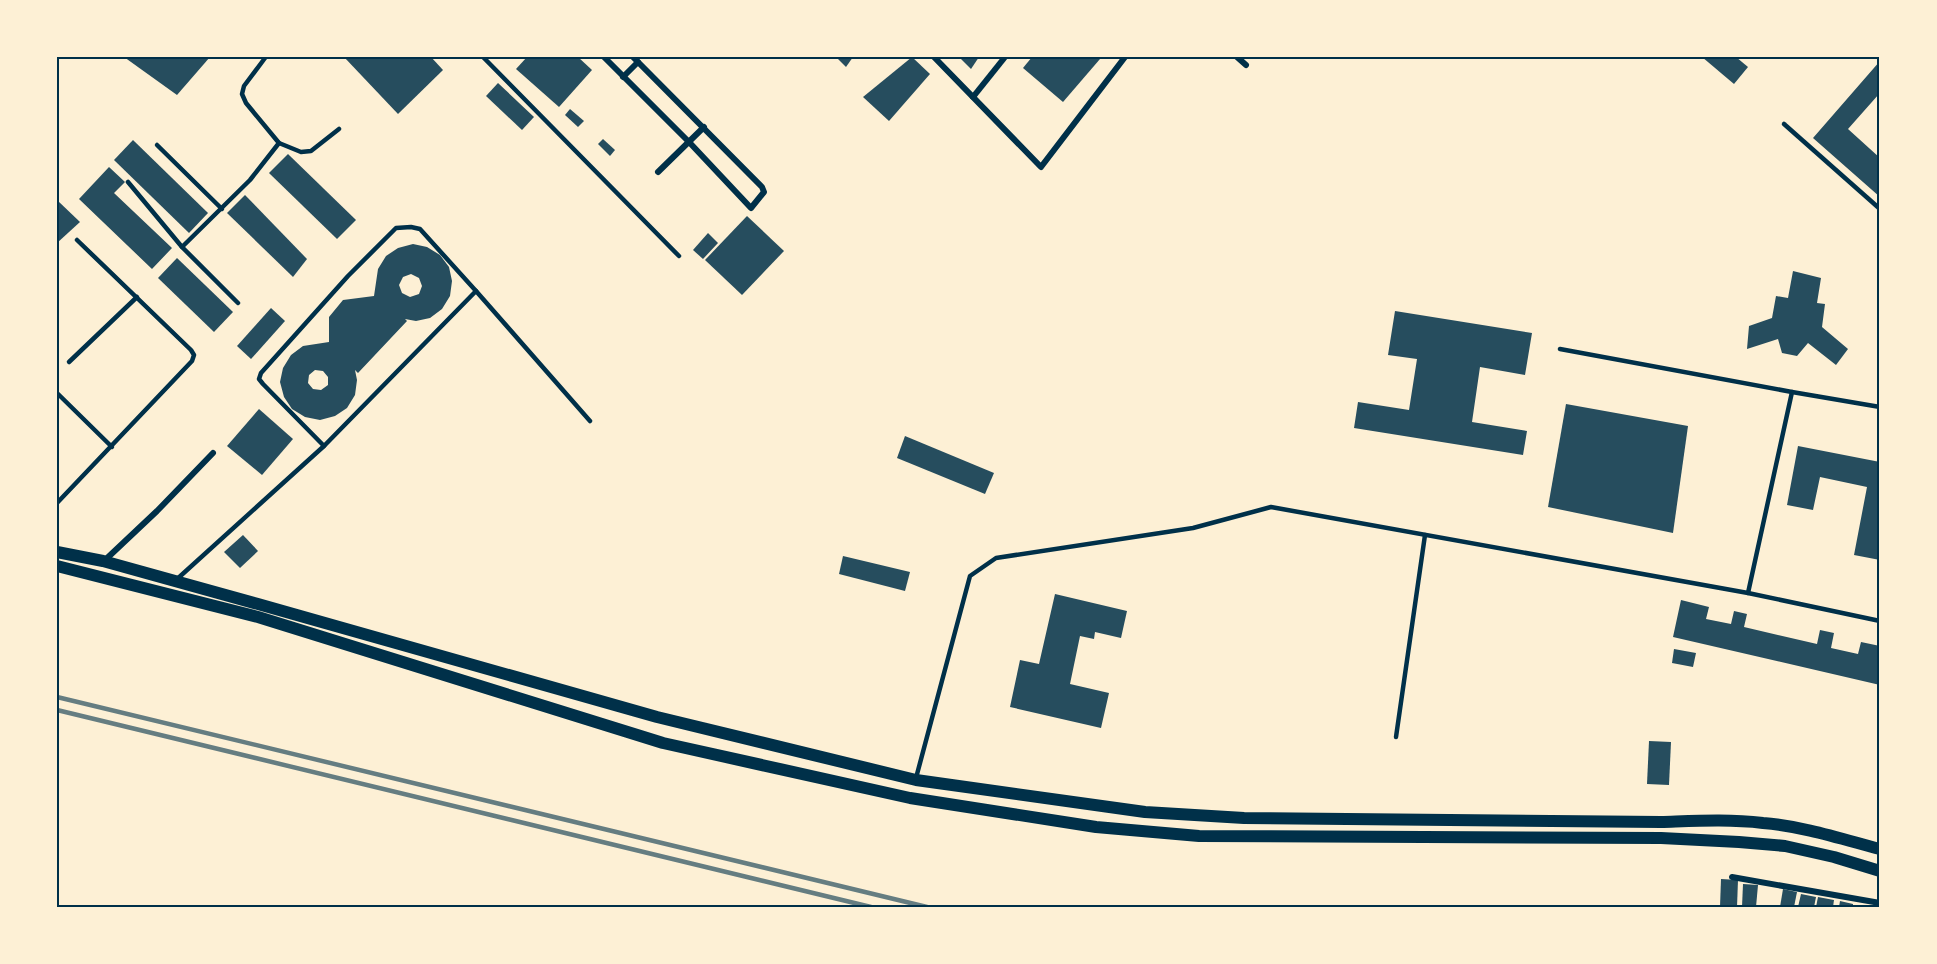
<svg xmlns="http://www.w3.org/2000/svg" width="1937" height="964" font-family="Lato,sans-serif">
  <rect width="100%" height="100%" fill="#fdf0d5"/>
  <g fill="#264d5e" fill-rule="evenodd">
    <path d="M124 57H210L177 95Z"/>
    <path d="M344 57H431L443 70 398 114Z"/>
    <path d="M527 57H578L592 70 559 107 516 69Z"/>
    <path d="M836 57H853L846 67Z"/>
    <path d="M912 57 930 74 889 121 863 97Z"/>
    <path d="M959 57H979L971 69Z"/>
    <path d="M1032 57H1099L1100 59 1063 102 1023 68Z"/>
    <path d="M1702 57H1736L1748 67 1734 84Z"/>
    <path d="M1880 61V95L1879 94 1848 129 1880 158V197L1813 138Z"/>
    <path d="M498 83 534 117 522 130 486 96Z"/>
    <path d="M570 109 584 121 578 127 565 115Z"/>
    <path d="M603 139 615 150 610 156 598 144Z"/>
    <path d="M133 140 208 213 189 233 114 160Z"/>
    <path d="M288 154 356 220 337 239 269 173Z"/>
    <path d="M109 167 125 182 114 193 172 248 152 269 79 199Z"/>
    <path d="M245 195 307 259 293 277 227 213Z"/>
    <path d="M57 200 80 222 57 243Z"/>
    <path d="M747 216 784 251 742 295 705 260Z"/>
    <path d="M708 233 718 243 703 259 693 250Z"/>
    <path d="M413 244 427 247 440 255 449 267 452 281 450 296 442 309 430 318 416 321 405 319 407 321 358 373 355 370 357 380 355 395 347 408 335 416 320 420 305 417 292 409 284 397 280 382 283 368 291 355 303 346 329 342V317L343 300 374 296 378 269 386 256 398 248ZM411 274 419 278 422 286 419 294 410 297 402 293 399 285 403 277ZM315 370 323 371 328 377V385L321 390 313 389 308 383 309 375Z"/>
    <path d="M177 258 233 312 214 332 158 278Z"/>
    <path d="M1793 271 1821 278 1817 303 1825 304 1822 327 1848 349 1836 365 1808 343 1797 356 1782 353 1778 339 1747 349 1749 326 1772 318 1776 296 1788 298Z"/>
    <path d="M271 308 285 321 251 359 237 346Z"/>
    <path d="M1395 311 1532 333 1525 375 1480 367 1472 422 1527 431 1523 455 1354 428 1358 402 1409 410 1417 359 1388 355Z"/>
    <path d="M1566 404 1688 426 1673 533 1548 507Z"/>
    <path d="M259 409 293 439 262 475 227 446Z"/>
    <path d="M905 436 994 473 985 494 897 458Z"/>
    <path d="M1798 446 1880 462V560L1854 555 1867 487 1820 477 1813 510 1787 505Z"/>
    <path d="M243 535 258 551 240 568 224 552Z"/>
    <path d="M843 556 910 572 905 591 839 574Z"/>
    <path d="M1055 594 1127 611 1121 638 1095 632 1094 639 1080 636 1070 684 1109 693 1101 728 1010 707 1020 660 1039 664Z"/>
    <path d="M1681 600 1709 607 1706 619 1731 624 1734 611 1747 614 1744 627 1817 644 1820 630 1834 633 1831 648 1858 654 1861 642 1880 646V685L1673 637Z"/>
    <path d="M1674 649 1696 653 1693 667 1672 663Z"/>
    <path d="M1649 741 1671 742 1669 785 1647 784Z"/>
    <path d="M1721 879 1738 880 1737 907H1720Z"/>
    <path d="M1743 884 1758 885 1756 907H1742Z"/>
    <path d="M1783 889 1797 892 1794 907H1780Z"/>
    <path d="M1801 894 1816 897 1814 907H1798Z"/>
    <path d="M1818 897 1834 900 1833 907H1816Z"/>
    <path d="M1840 901 1853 904V907H1839Z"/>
  </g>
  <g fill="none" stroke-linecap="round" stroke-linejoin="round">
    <g stroke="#003049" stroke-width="4.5">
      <path d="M483 57 679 256"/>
      <path d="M265 58 244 86 242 94 246 103 279 143 301 152 311 151 339 129"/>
      <path d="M1784 124 1880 209"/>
      <path d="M157 145 222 209"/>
      <path d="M128 182 182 247 238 303"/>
      <path d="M182 247 250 180 279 143"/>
      <path d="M1560 349 1792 392 1880 407"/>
      <path d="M69 362 137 297"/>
      <path d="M57 393 112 447"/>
      <path d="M324 446 263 384 259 379 261 373 348 276 396 228 411 227 420 229 476 291"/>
      <path d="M57 503 192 361 194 355 191 350 77 240"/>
      <path d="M176 580 324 446 476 291 590 421"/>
      <path d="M1748 593 1792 392"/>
      <path d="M1396 737 1425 535"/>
      <path d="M916 778 970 576 996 558 1193 528 1271 507 1748 593 1880 621"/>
    </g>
    <g stroke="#003049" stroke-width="6">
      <path d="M604 57 689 142 751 208 764 192 762 187 633 57"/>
      <path d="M934 57 1041 167 1125 57"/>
      <path d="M1237 57 1246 65"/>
      <path d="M623 77 638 62"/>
      <path d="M973 97 1005 57"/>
      <path d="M658 172 704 127"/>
      <path d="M104 561 157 511 213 453"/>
      <path d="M1732 877 1880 903"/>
    </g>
    <g stroke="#003049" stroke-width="12">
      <path d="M57 552 103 561 258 604 657 717 916 780 1145 812 1244 818 1661 822C1695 821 1728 819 1763 823 1802 826 1842 839 1880 849"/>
      <path d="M57 566 258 617 663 743 910 798 1096 827 1199 836 1661 838 1739 842 1785 846 1834 857 1880 871"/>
    </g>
    <g stroke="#657d81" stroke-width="4.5">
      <path d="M57 697 927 907"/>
      <path d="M57 710 871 907"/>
    </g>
  </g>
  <rect width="1937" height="964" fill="none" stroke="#fdf0d5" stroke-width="117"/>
  <rect x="58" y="58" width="1820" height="848" fill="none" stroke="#003049" stroke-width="2"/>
</svg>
